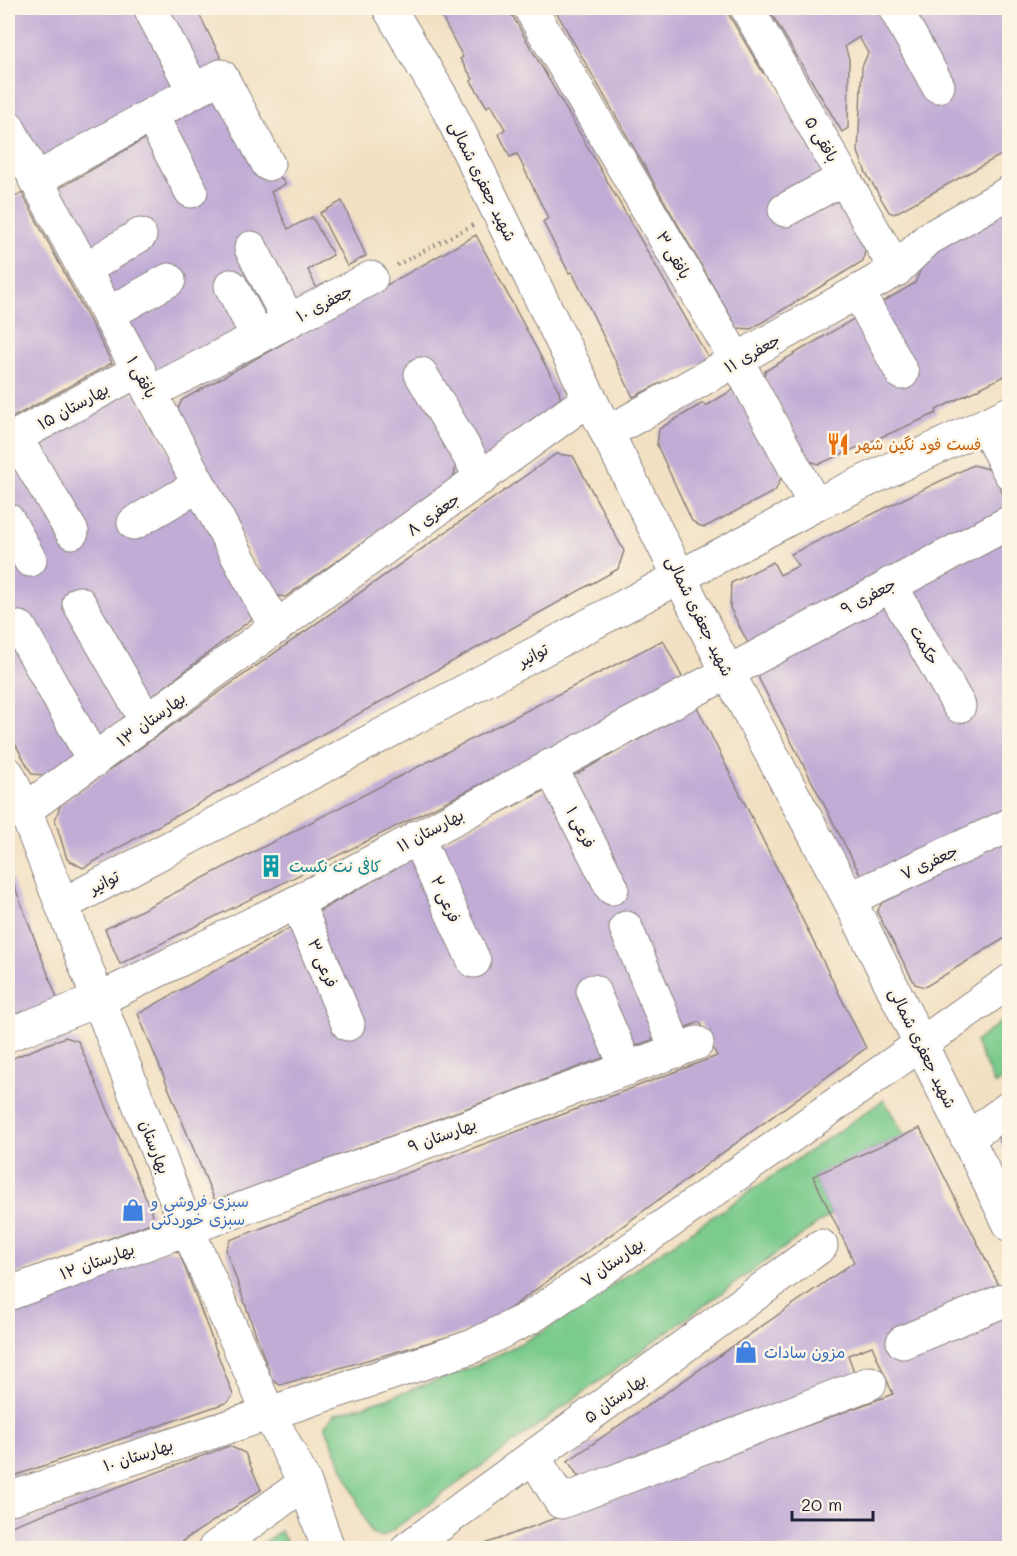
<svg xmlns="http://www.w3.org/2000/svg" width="1017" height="1556" font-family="Mali,'Playpen Sans Arabic',sans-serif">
  <rect width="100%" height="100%" fill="#fcf5e5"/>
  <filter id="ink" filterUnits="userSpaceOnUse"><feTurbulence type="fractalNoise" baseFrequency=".0167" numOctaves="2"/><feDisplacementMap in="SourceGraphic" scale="12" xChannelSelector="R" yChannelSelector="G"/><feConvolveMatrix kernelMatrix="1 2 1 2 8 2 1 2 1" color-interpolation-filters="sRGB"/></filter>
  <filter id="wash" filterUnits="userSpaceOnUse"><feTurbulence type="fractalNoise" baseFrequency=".008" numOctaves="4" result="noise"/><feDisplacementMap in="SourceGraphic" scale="24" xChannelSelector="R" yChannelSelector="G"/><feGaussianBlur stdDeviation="1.35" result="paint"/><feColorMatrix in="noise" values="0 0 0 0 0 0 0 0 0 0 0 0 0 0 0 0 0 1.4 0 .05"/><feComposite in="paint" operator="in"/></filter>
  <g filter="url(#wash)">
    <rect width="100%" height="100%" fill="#f2e0c2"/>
    <g fill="#7acb8c" stroke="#4e7664" stroke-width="1.5">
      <path d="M1009 1016V1074L995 1085 975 1042Z"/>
      <path d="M884 1100 904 1135 813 1176 831 1214 383 1537 371 1533 328 1433 325 1425 335 1414 391 1397 476 1366 543 1332Z"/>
      <path d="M280 1531 290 1548H255Z"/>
    </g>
    <g id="blocks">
      <g fill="#c0acd5">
        <path d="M8 8H148L186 87 36 163 8 98Z"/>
        <path d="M156 8H196L225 66 196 82Z"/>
        <path d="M437 8H508L709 359 633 397 572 272 569 273 543 222 548 218 517 154 510 157 499 134 505 129 491 104 487 107 471 81 473 79 460 59 463 57Z"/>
        <path d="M554 8H725L763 73 767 71 836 190 866 246 863 261 751 329 737 328Z"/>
        <path d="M768 8H1010V150L894 214 889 212 866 173 858 152 862 67 868 53 859 37 845 46 849 59 848 128 842 132Z"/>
        <path d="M224 93 285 184 271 192 288 229 312 217 333 255 308 270 320 295 162 379 113 303 89 260 58 189Z"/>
        <path d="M22 193 112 363 8 420V200Z"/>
        <path d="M1010 200V373L936 410 937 413 819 464 809 461 764 377 765 371 915 283 931 244Z"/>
        <path d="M342 201 366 256 347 266 320 213Z"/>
        <path d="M476 235 559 391 561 405 485 459 456 461 454 479 285 597 274 595 176 413 182 400Z"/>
        <path d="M734 389 783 474 775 491 705 527 700 526 692 521 657 445 659 429 703 403 706 406Z"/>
        <path d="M129 393 138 395 258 614 58 770 44 775 32 774 8 731V459Z"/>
        <path d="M556 454 573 456 624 551 618 569 83 868 67 859 55 820 61 804Z"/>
        <path d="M973 465 992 470 1006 501 1001 515 750 647 730 608 731 583 773 562 780 575 798 566 791 554Z"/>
        <path d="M1010 534V811L863 880 759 679V663L902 592Z"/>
        <path d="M663 640 683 679 678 686 120 964 105 929Z"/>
        <path d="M697 707 866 1048 486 1326 280 1385 272 1380 226 1250 230 1240 717 1056 700 1022 215 1201 138 1014 438 844 564 781Z"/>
        <path d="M1010 838V935L925 987 915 984 877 912 886 895Z"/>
        <path d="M8 869 57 998 51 1010 8 1026Z"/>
        <path d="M65 1037 78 1041 153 1215 148 1224 8 1277V1060Z"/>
        <path d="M920 1128 1010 1308V1548H474L893 1394 872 1346 848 1355 857 1380 583 1484 568 1461 854 1262 813 1176Z"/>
        <path d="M1010 1129V1163L998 1137Z"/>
        <path d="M168 1250 179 1252 233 1395 228 1402 8 1478V1310Z"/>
        <path d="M229 1446 245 1453 261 1490 172 1548H8V1527Z"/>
      </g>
    </g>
  </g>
  <g filter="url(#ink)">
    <use href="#blocks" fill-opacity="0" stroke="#8a817e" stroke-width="1.5"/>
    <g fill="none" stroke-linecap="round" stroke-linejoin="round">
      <g stroke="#8a817e" stroke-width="35">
        <g id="minor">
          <path d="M389 8 445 103 607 433 727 671 849 899 1010 1225"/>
          <path d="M530 8 737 361 815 505"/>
          <path d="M747 8 896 270"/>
          <path d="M895 8 938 86"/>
          <path d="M152 12 194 91"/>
          <path d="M151 115 191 191"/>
          <path d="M8 127 276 628"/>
          <path d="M35 180 221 76 268 164"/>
          <path d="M785 210 844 178"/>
          <path d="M251 248 289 321"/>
          <path d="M84 270 140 235"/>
          <path d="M231 286 258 337"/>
          <path d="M858 292 902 373"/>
          <path d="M108 314 169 280"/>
          <path d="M421 374 482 478"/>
          <path d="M150 393 371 278"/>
          <path d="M985 425 1010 473"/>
          <path d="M607 433 896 270 928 239 1010 192"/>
          <path d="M15 437 72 532"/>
          <path d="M8 441 139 370"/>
          <path d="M8 520 30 560"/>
          <path d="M134 523 199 485"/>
          <path d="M890 584 959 706"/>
          <path d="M79 603 147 722"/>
          <path d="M20 628 94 761"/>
          <path d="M550 766 612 888"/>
          <path d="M8 774 25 810 187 1228 268 1412 305 1483 328 1548"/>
          <path d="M25 810 590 398"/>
          <path d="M417 837 474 961"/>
          <path d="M849 899 1010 825"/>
          <path d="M297 902 348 1024"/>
          <path d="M62 905 815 505 1010 413"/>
          <path d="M626 928 677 1051"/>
          <path d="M593 991 627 1069"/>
          <path d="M8 1035 98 1000 297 902 1010 522"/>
          <path d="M968 1138 1010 1107"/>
          <path d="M8 1294 697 1043"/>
          <path d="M903 1342 1010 1298"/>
          <path d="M534 1457 561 1502 870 1383"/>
          <path d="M8 1499 471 1347 531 1317 610 1264 1010 981"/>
          <path d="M215 1548 305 1483"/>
          <path d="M408 1548 821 1246"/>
        </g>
      </g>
      <path stroke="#8a817e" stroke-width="4" stroke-dasharray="1.5 4.5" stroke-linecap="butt" d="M397 265 473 225"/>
      <use href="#minor" stroke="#fff" stroke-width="33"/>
    </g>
  </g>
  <defs>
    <g id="restaurant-bare" transform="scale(1.8)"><path d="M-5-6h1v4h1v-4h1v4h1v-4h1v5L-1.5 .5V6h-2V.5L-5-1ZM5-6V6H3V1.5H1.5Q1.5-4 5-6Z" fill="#e8710a" stroke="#fcf5e5" stroke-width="2.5" paint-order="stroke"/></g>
    <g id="building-bare" transform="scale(1.8)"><path d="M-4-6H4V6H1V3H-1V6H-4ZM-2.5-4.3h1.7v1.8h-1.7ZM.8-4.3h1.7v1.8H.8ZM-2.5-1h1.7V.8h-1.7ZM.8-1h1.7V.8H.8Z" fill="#0f9aa8" stroke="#fcf5e5" stroke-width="2.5" paint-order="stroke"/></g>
    <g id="shop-bare" transform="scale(1.8)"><path d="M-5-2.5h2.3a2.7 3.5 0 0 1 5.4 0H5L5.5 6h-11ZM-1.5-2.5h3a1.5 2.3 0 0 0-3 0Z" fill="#3f7fe0" stroke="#fcf5e5" stroke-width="2.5" paint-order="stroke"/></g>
  </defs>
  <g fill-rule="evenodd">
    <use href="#restaurant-bare" x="838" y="444"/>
    <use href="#building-bare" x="271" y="866"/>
    <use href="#shop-bare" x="133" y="1210"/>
    <use href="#shop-bare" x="746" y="1352"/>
  </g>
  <g text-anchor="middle" stroke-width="5" stroke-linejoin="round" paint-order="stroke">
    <g font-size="16" fill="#22223b" stroke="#fcf5e5">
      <text transform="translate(822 139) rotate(60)" y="6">بافقی ۵</text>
      <text transform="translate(483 181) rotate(64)" y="6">شهید جعفری شمالی</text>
      <text transform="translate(674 255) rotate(60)" y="6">بافقی ۳</text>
      <text transform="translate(324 303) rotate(-28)" y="6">جعفری ۱۰</text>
      <text transform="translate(752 353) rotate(-30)" y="6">جعفری ۱۱</text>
      <text transform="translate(142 377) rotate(62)" y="6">بافقی ۱</text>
      <text transform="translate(73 406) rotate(-29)" y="6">بهارستان ۱۵</text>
      <text transform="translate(433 514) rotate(-36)" y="6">جعفری ۸</text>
      <text transform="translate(868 596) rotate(-28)" y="6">جعفری ۹</text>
      <text transform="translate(700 616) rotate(64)" y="6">شهید جعفری شمالی</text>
      <text transform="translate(925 645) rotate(61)" y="6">حکمت</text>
      <text transform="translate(533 655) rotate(-28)" y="6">توانیر</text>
      <text transform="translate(151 719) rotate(-36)" y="6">بهارستان ۱۳</text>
      <text transform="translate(581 827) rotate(63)" y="6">فرعی ۱</text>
      <text transform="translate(430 830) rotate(-28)" y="6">بهارستان ۱۱</text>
      <text transform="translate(929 862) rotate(-25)" y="6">جعفری ۷</text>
      <text transform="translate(104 882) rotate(-28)" y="6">توانیر</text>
      <text transform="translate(446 899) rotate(66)" y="6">فرعی ۲</text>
      <text transform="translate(323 963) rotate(67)" y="6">فرعی ۳</text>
      <text transform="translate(923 1048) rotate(64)" y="6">شهید جعفری شمالی</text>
      <text transform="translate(442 1135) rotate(-20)" y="6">بهارستان ۹</text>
      <text transform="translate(155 1147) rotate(69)" y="6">بهارستان</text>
      <text transform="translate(97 1261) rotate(-20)" y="6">بهارستان ۱۲</text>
      <text transform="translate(612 1262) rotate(-35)" y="6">بهارستان ۷</text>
      <text transform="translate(615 1398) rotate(-36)" y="6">بهارستان ۵</text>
      <text transform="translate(138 1455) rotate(-18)" y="6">بهارستان ۱۰</text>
    </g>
    <g font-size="16" fill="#c56008" stroke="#fcf5e5" text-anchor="start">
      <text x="856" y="450">فست فود نگین شهر</text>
    </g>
    <g font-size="16" fill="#0d838f" stroke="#fcf5e5" text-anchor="start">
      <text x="289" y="872">کافی نت نکست</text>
    </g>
    <g font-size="16" fill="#366cbe" stroke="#fcf5e5" text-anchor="start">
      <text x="151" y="1207">سبزی فروشی و<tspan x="151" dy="18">سبزی خوردکنی</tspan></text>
      <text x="764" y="1358">مزون سادات</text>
    </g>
  </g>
  <rect width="1017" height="1556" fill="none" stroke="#fcf5e5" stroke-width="30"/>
  <path d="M792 1511v9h81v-9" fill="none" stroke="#22223b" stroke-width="3"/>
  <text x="801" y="1511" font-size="18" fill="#22223b" stroke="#fcf5e5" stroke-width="4.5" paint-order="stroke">20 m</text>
</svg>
